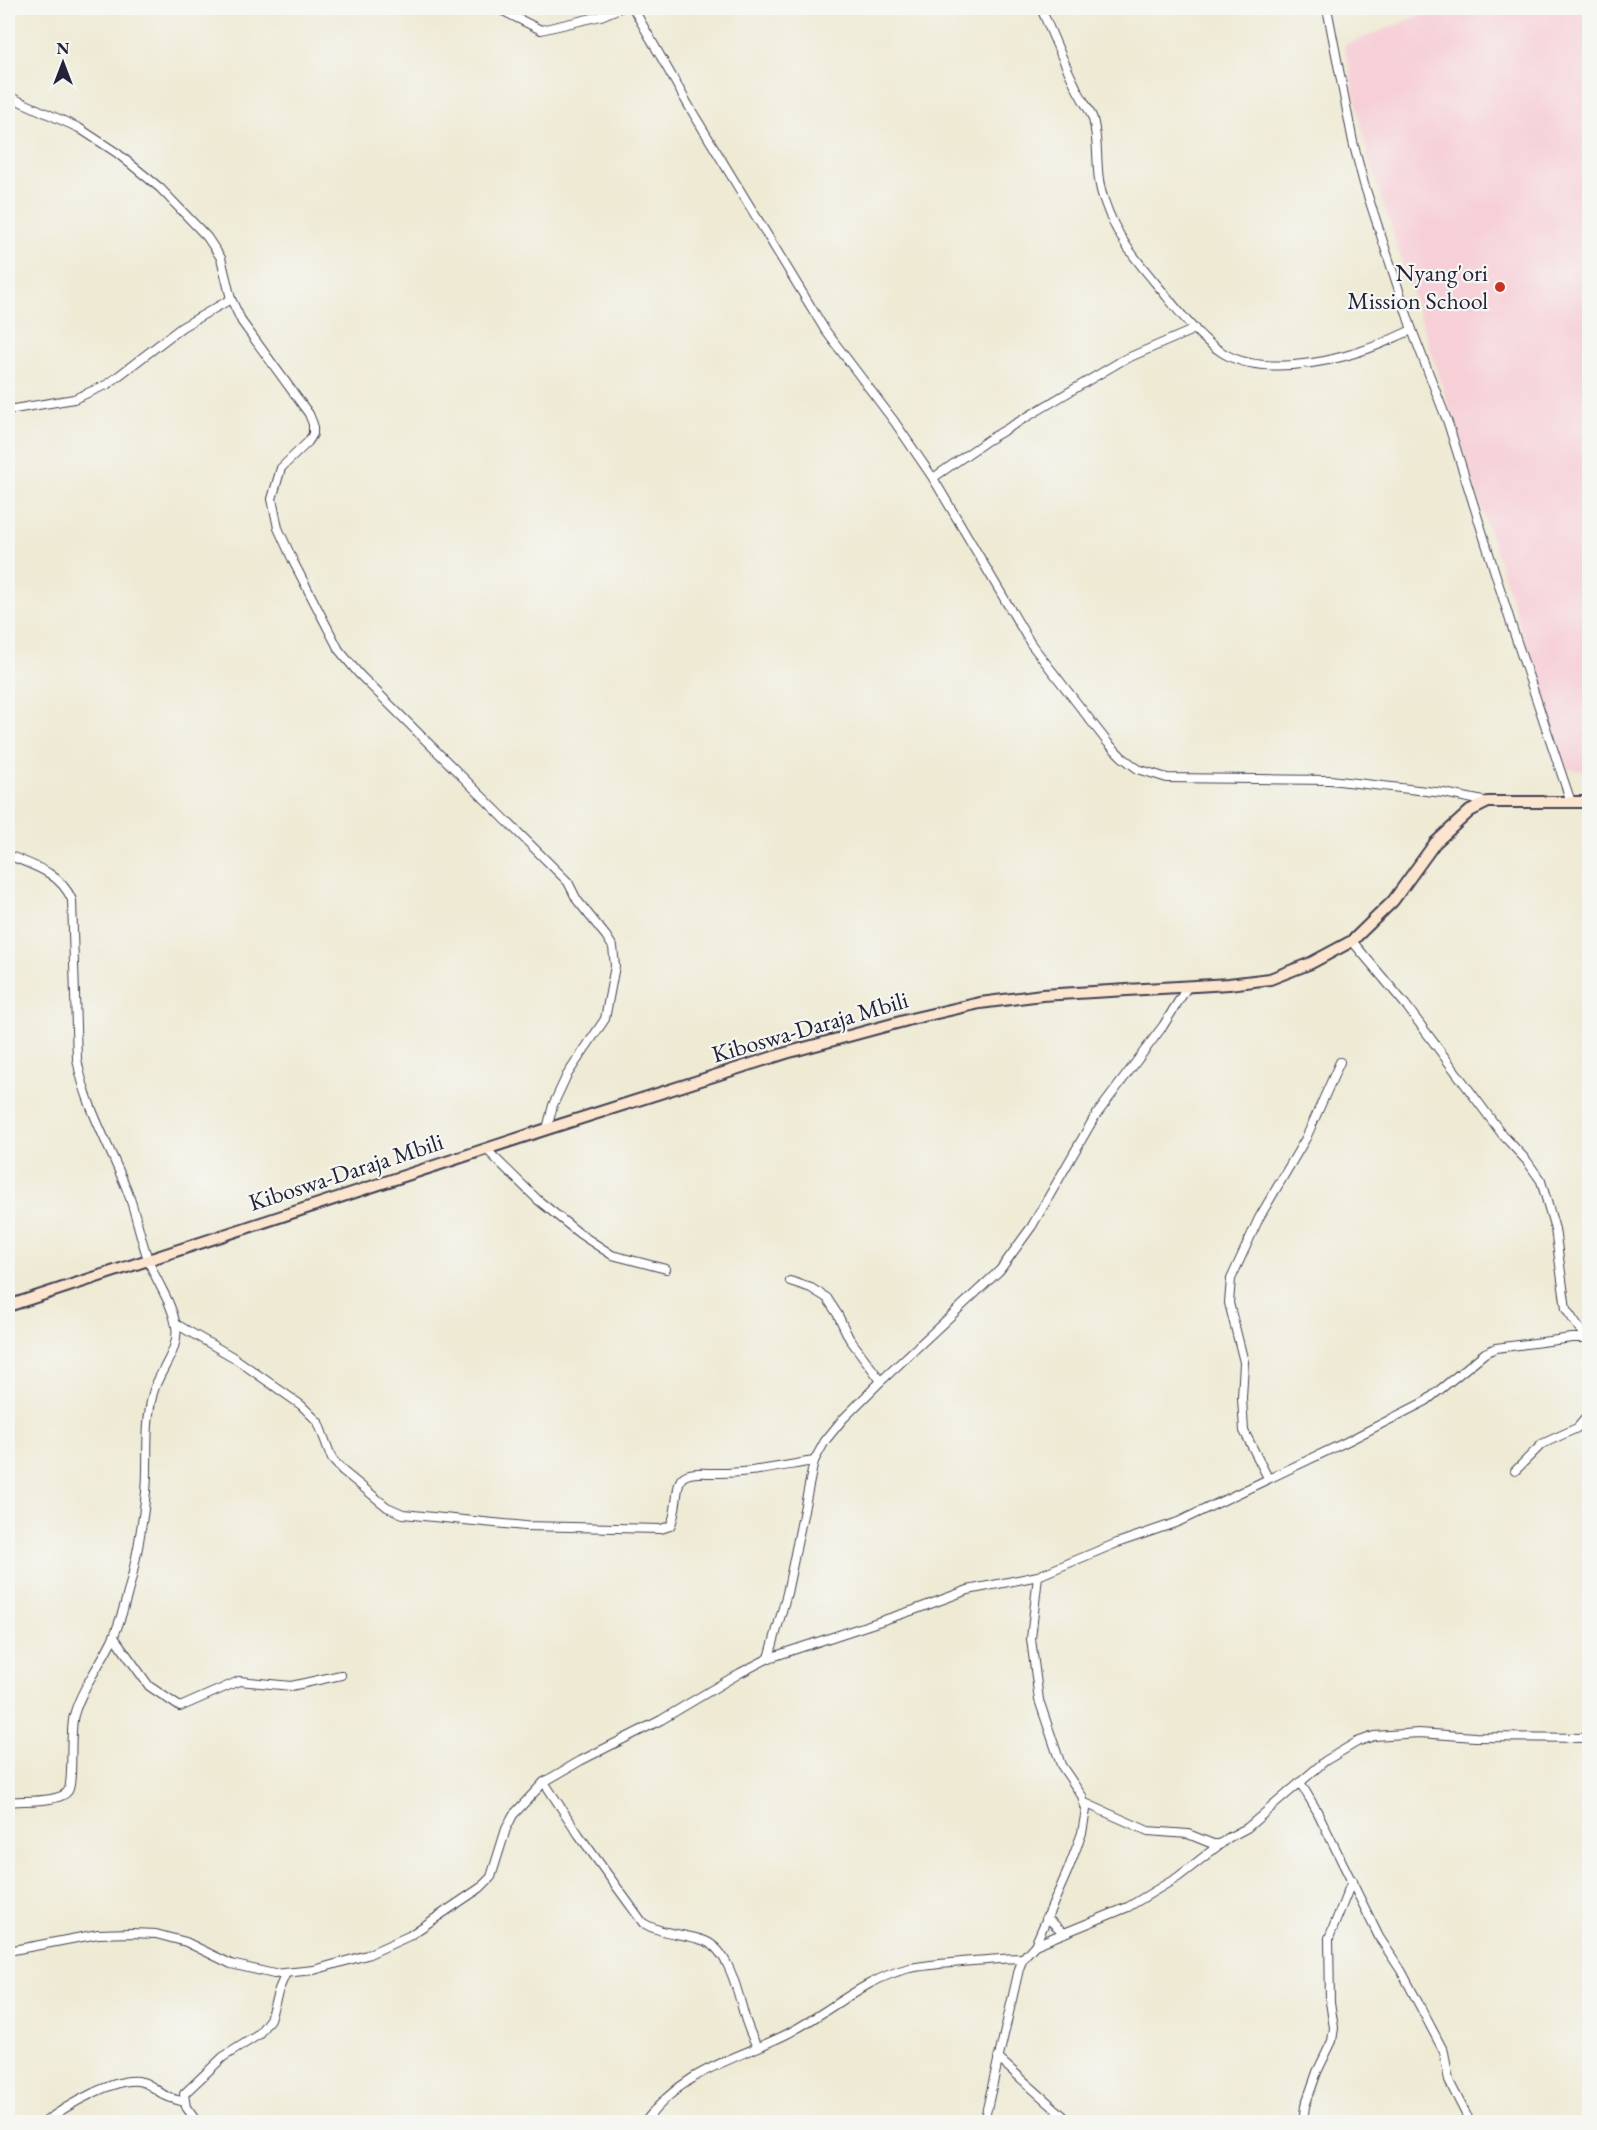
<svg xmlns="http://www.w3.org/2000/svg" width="1597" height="2130" font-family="'EB Garamond',serif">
  <rect width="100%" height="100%" fill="#f6f6f2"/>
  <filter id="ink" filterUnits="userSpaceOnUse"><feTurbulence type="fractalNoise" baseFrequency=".0167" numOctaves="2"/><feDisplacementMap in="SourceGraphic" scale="12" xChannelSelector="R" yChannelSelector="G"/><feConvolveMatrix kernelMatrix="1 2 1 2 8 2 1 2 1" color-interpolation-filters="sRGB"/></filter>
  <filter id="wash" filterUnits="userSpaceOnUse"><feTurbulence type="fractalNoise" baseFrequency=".008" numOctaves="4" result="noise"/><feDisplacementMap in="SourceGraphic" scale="24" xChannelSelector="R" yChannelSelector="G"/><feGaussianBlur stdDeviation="1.35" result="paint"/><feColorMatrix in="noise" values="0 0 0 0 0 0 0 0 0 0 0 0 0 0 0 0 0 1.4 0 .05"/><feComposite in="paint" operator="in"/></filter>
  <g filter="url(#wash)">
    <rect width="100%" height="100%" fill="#eeead4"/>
    <path fill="#f6cfd7" d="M1440 8H1589V771L1566 769 1367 153 1344 45Z"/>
  </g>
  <g filter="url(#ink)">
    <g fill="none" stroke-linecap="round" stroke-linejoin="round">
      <g stroke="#414052" stroke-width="10">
        <g id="minor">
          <path d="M497 8 541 30 601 16 620 8"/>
          <path d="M633 8 690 108 825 330 894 421 933 478 1031 644 1108 743 1122 757 1138 769 1167 778 1330 780 1444 793 1488 802"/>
          <path d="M1041 8C1052 34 1063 61 1076 87 1081 98 1089 108 1093 119 1100 146 1094 174 1104 200 1117 239 1137 261 1163 292 1180 313 1199 338 1223 353 1259 375 1324 364 1361 351 1379 346 1395 337 1412 330"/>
          <path d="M1327 8 1353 142 1364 184 1412 330 1448 423 1513 630 1571 802"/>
          <path d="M8 96 79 128 117 153 160 188 207 237 221 258 231 299 242 322 309 414 313 424V434L308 442 281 468 272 499 278 528 294 563 339 650 359 674 568 882 577 900 606 936 613 947 615 966 605 1019 567 1075 553 1105 547 1129"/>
          <path d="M8 410 74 399 108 384 182 327 231 299"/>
          <path d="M933 478 988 440 1123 360 1195 329"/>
          <path d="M8 855C34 866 60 872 72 900L77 1059C85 1105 110 1147 127 1190 136 1213 140 1237 148 1259 156 1282 172 1302 176 1326 180 1351 159 1370 153 1393 144 1426 149 1460 146 1492 143 1521 138 1550 132 1577 127 1597 121 1620 113 1638 101 1664 82 1687 74 1715 69 1732 74 1782 68 1791 60 1803 22 1800 8 1802"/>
          <path d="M1352 941 1405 1004 1502 1134 1527 1161 1541 1181 1555 1229 1566 1309 1585 1337"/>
          <path d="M485 1148 538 1200 580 1234 612 1255 666 1269"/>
          <path d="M790 1281 811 1288 827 1298 838 1315 849 1338 881 1381"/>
          <path d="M176 1324 233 1357 301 1405 318 1422 332 1459 343 1471 387 1507 403 1514 525 1526 661 1529 670 1526C678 1514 675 1485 682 1478 689 1471 704 1473 713 1473 747 1474 781 1466 814 1461"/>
          <path d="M1515 1471 1542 1444 1577 1428 1590 1413"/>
          <path d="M1268 1478 1244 1431 1242 1398 1244 1362 1229 1303 1231 1279 1259 1218 1306 1138 1340 1062"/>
          <path d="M114 1637 149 1686 180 1707 239 1681 291 1686 341 1675"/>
          <path d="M769 1658 787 1593 814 1461 825 1441 842 1420 881 1381 1000 1270 1032 1226 1094 1118 1163 1026 1188 986"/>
          <path d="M544 1782 579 1835 643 1923C663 1935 684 1933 705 1941 731 1951 739 1999 746 2021 749 2030 753 2039 757 2047"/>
          <path d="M1300 1782 1317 1811 1379 1937 1402 1972 1444 2052 1449 2081 1470 2122"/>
          <path d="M1085 1803 1148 1831 1188 1834 1213 1844H1221"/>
          <path d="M1046 1917 1064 1933"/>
          <path d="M1035 1945 1068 1870 1082 1833 1086 1810 1082 1796 1061 1765 1039 1700 1031 1639 1038 1576 1117 1543 1178 1522 1346 1442 1426 1401 1485 1353 1496 1348 1572 1338H1590"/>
          <path d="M8 1951 98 1934 131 1933 156 1934 186 1942 231 1964 274 1974 314 1970 367 1955 409 1936 480 1888 491 1877 506 1829 513 1815 544 1782 580 1761 661 1720 740 1673 769 1658 914 1610 968 1590 1038 1576"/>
          <path d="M998 2058 1070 2122"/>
          <path d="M45 2122C63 2108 119 2074 142 2082 151 2084 158 2092 166 2096 172 2099 178 2100 184 2102"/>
          <path d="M197 2122 186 2107 184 2094 223 2057 258 2035 270 2019 279 1989 286 1973"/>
          <path d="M645 2122C684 2069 730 2062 785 2035 827 2014 863 1979 910 1968 930 1964 952 1963 973 1961 990 1960 1006 1958 1023 1958"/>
          <path d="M984 2122 1019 1969 1023 1958 1035 1945 1128 1907 1178 1877 1228 1838 1247 1828 1325 1761 1357 1742 1374 1736 1419 1733 1475 1737 1590 1738"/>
          <path d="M1303 2122 1305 2106 1317 2072 1332 2041 1334 2028 1330 2002 1329 1938 1352 1881"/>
        </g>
      </g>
      <g stroke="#414052" stroke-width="14">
        <path id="secondary" d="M8 1306 547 1129 786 1053 915 1018 980 1003 1042 995 1229 984 1270 979 1311 963 1352 941 1393 901 1435 843 1470 811 1488 802H1590"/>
      </g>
      <use href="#minor" stroke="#fff" stroke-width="8"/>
      <use href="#secondary" stroke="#fce5cf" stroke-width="10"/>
    </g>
  </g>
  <circle fill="#c8321e" stroke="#f6f6f2" stroke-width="2" cx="1500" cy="287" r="6"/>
  <g text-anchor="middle" stroke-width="4.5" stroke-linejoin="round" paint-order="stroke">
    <g font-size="24" fill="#22223b" stroke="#f6f6f2" text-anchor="end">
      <text x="1488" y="281">Nyang'ori<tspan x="1488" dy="28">Mission School</tspan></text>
    </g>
    <g font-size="24" fill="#22223b" stroke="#f6f6f2">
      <text transform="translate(810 1027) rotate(-16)" y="8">Kiboswa-Daraja Mbili</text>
      <text transform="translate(346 1172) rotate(-18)" y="8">Kiboswa-Daraja Mbili</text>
    </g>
  </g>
  <rect width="1597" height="2130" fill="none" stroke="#f6f6f2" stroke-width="30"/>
  <g transform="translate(63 63)" stroke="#f6f6f2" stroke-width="4.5" paint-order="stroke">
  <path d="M0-4.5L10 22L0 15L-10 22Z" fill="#22223b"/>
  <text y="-9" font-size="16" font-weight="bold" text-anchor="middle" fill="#22223b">N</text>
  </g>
</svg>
